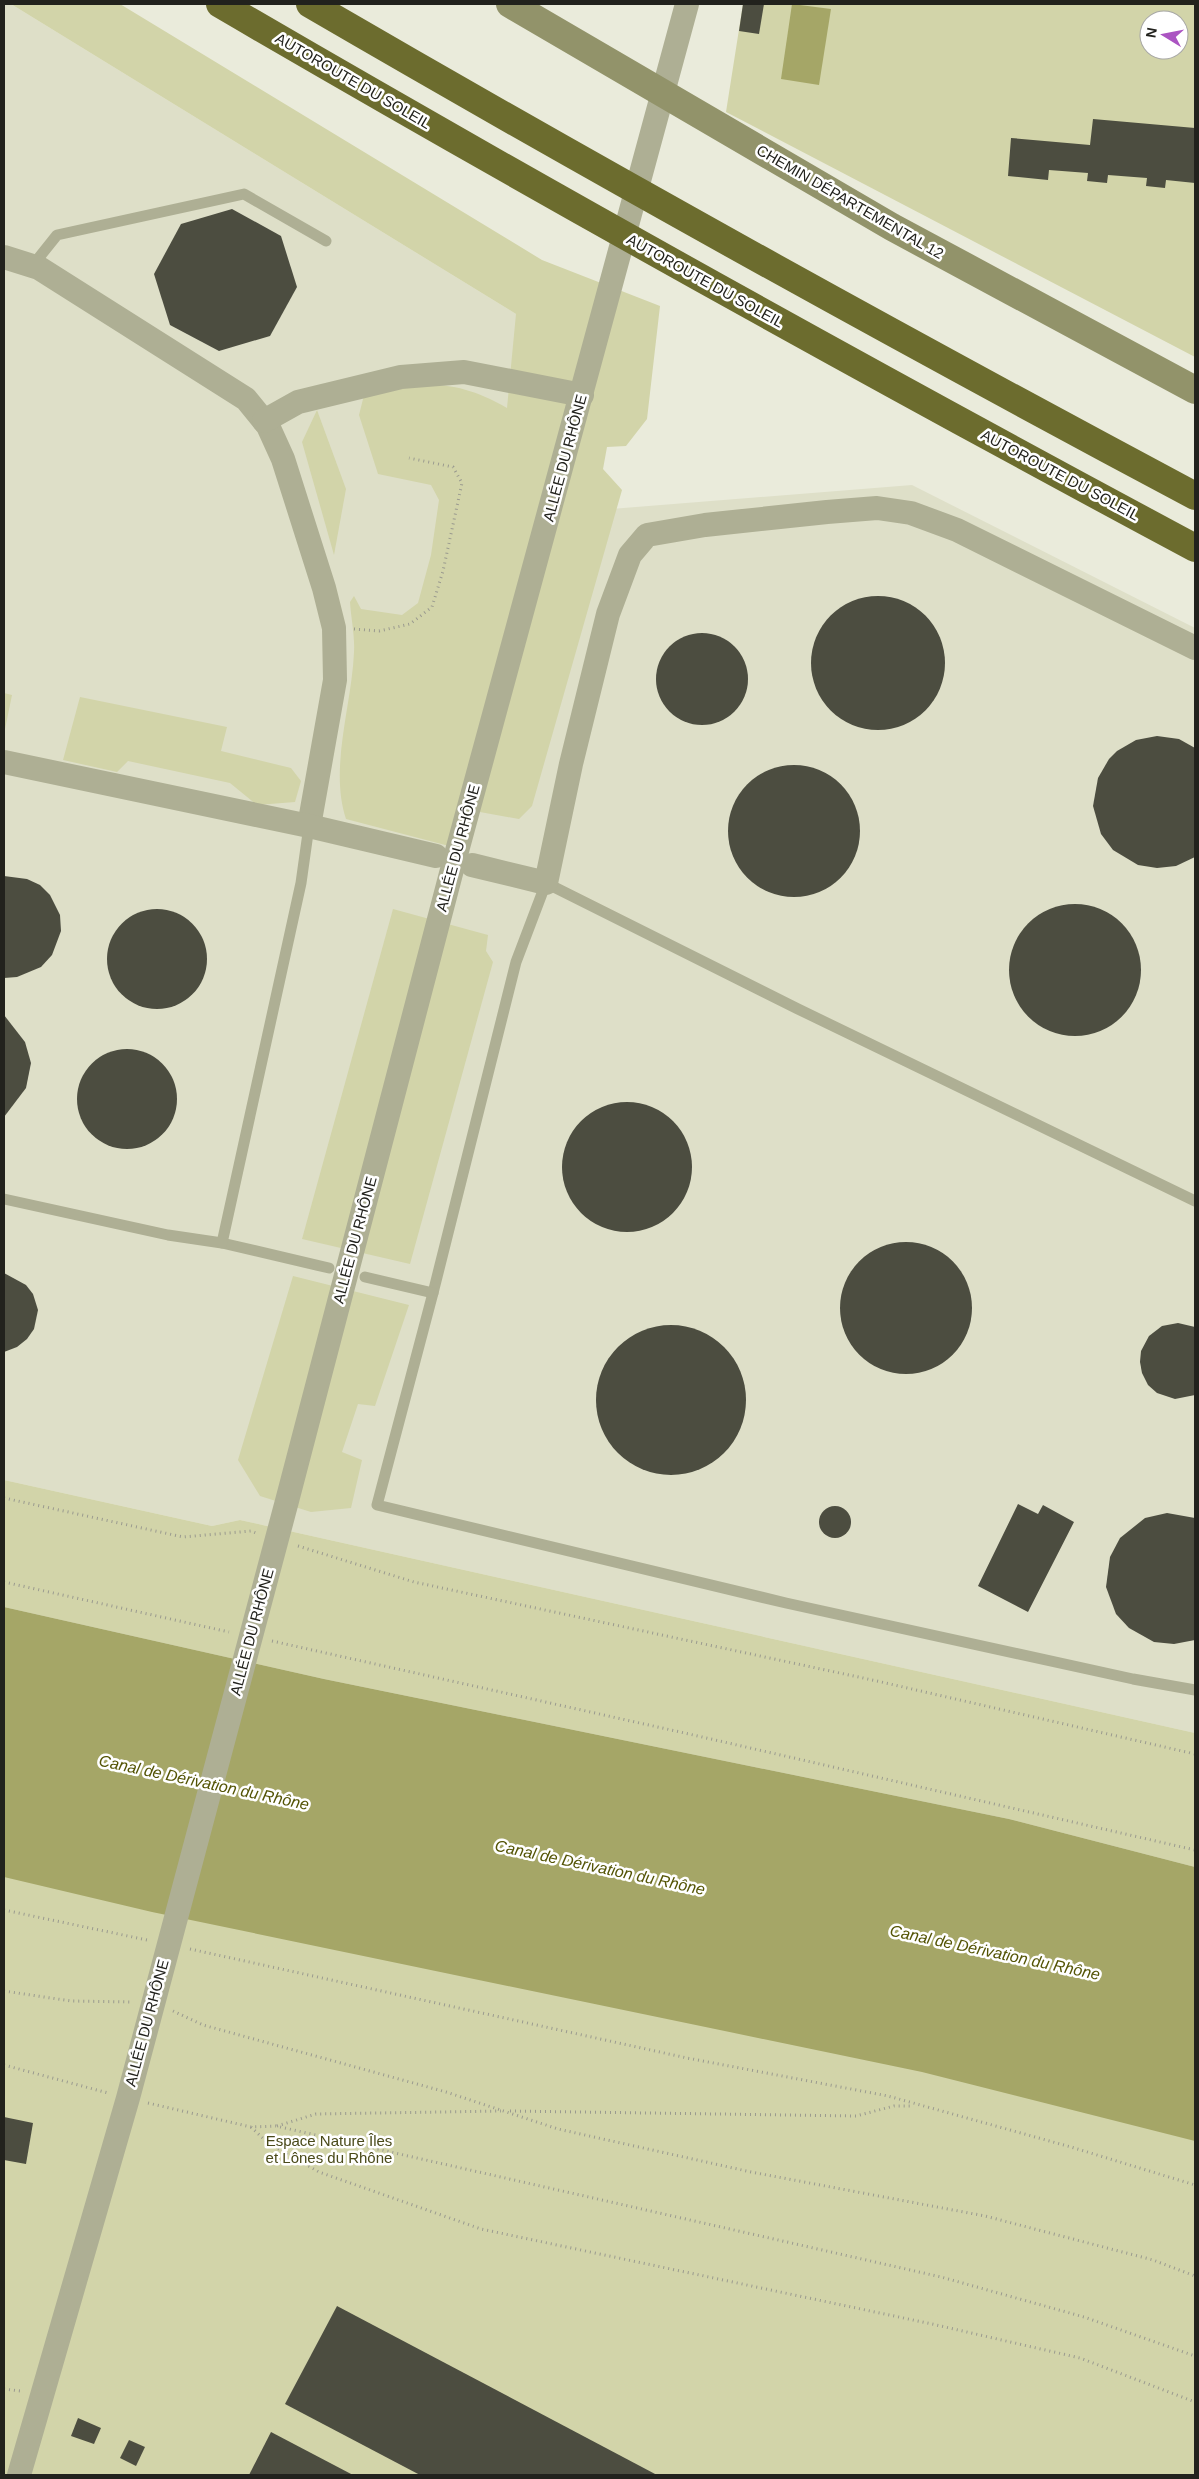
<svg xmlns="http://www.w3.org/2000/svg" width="1199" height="2479" font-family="Arial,sans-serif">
  <rect width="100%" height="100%" fill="#eaebdb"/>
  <path fill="#dedfc8" d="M4 4H11L516 314 611 509 912 485 1195 628V1733L240 1520 212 1526 4 1480Z"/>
  <g fill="#d2d4a9" fill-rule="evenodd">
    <path d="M11 4H120L542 260 660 306 647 419 626 446 607 447 603 469 622 490 532 806 519 819 458 808 449 846 346 819C329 768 352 705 354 652 355 636 351 618 350 602L354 596 361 609 402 615 418 603 431 555 439 500 431 485 378 474 359 415 365 391C421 382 456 378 507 408L516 314Z"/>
    <path d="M743 4H1195V357L726 112ZM1149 20H1179V50H1149Z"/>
    <path d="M317 410 346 489 334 555 302 442Z"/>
    <path d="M4 693 12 695 4 734Z"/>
    <path d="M80 697 227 727 221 751 291 768 301 781 295 802 257 805 230 783 128 761 117 772 63 760Z"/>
    <path d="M393 909 488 935 486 951 493 962 410 1264 302 1239Z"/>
    <path d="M293 1276 409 1305 375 1406 358 1404 342 1452 362 1460 351 1508 311 1512 260 1496 238 1460Z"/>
    <path d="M4 1480 212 1526 240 1520 1195 1733V1867L1009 1819 324 1679 4 1607Z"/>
    <path d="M4 1745 1195 2012V2475H4Z"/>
  </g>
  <g fill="#a5a667">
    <path d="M792 4 831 9 819 85 781 79Z"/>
    <path d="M4 1607 324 1679 1009 1819 1195 1867V2141L922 2072 152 1912 4 1877Z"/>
  </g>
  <g fill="#4c4d40">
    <path d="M743 4H764L759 34 739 31Z"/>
    <path d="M1093 119 1195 128V183L1166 180 1165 188 1146 186 1147 178 1108 175 1107 183 1087 181 1088 173 1049 170 1048 180 1008 176 1011 138 1090 145Z"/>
    <path d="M232 209 281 236 297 287 270 336 219 351 170 325 154 274 181 224Z"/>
    <circle cx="878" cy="663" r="67"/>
    <circle cx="702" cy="679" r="46"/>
    <path d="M1157 736 1179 739 1195 748V857L1176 866 1157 868 1138 865 1113 850 1101 834 1093 806 1098 778 1109 759 1117 751 1136 740Z"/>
    <circle cx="794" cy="831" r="66"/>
    <path d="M4 876 27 879 40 885 50 895 60 915 61 931 52 955 41 967 17 977 4 978Z"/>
    <circle cx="1075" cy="970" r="66"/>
    <circle cx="157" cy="959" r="50"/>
    <path d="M4 1015 25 1042 31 1063 26 1088 4 1117Z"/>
    <circle cx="127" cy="1099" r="50"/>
    <circle cx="627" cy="1167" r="65"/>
    <circle cx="906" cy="1308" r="66"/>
    <path d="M4 1273 26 1285 33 1294 38 1310 34 1329 27 1339 17 1347 4 1352Z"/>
    <path d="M1178 1323 1195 1327V1395L1175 1399 1157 1393 1148 1385 1142 1373 1140 1362 1141 1351 1149 1336 1162 1326Z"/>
    <circle cx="671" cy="1400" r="75"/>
    <path d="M1018 1504 1038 1514 1043 1505 1074 1522 1028 1612 978 1586Z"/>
    <circle cx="835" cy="1522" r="16"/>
    <path d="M1167 1513 1195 1518V1640L1174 1644 1154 1642 1129 1628 1116 1614 1106 1587 1110 1557 1120 1538 1145 1518Z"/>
    <path d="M4 2117 33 2123 26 2164 4 2160Z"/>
    <path d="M337 2306 657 2475H420L285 2404Z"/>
    <path d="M78 2418 101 2428 94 2444 71 2436Z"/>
    <path d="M271 2432 353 2475H249Z"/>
    <path d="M129 2440 145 2447 136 2466 120 2458Z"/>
  </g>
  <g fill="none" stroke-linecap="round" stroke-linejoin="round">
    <g stroke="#9a9a8f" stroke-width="3" stroke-dasharray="1 4" stroke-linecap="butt">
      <path d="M354 629 379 631 410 624 432 607 443 571 462 483 453 467 409 458"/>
      <path d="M4 1498 183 1537 251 1531 256 1533"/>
      <path d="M298 1546 414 1582 877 1681 1195 1754"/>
      <path d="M4 1582 229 1632"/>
      <path d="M272 1641 689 1734 1195 1850"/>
      <path d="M4 1910 147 1940"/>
      <path d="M190 1949 687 2058 888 2096 1071 2147 1195 2185"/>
      <path d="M4 1991 71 2001 132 2002"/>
      <path d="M173 2011 203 2025 446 2092 558 2129 751 2172 985 2216 1153 2260 1195 2276"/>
      <path d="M4 2065 108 2093"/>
      <path d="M148 2103 251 2127 276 2126 941 2277 1084 2317 1195 2356"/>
      <path d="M510 2111 856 2116 894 2106H913"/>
      <path d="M277 2126 316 2114 501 2111"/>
      <path d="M251 2127 268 2143 319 2172 481 2229 932 2324 1080 2358 1195 2402"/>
      <path d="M4 2389 20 2391"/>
    </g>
    <g stroke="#aeaf94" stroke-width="11">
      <path d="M33 265 57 235 244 194 326 241"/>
      <path d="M309 826 301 883 222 1243 329 1268"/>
      <path d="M4 1199 168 1235 222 1243"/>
      <path d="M1195 1201 798 1009 546 883 516 962 433 1293 377 1505 786 1603 1133 1679 1195 1690"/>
      <path d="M365 1277 433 1293"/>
    </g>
    <g stroke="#aeaf94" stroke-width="24">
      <path d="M4 257 39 268 246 399 268 426 283 459 324 588 334 628 335 680 309 826"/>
      <path d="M264 421 298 402 401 377 464 372 582 395"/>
      <path d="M4 762 309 826 436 856"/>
      <path d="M472 865 546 883 571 764 608 614 630 555 647 535 705 525 827 512 877 508 911 513 957 530 1195 648"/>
      <path d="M19 2475 128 2098 287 1501 454 862 687 4"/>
    </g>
    <path stroke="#92936a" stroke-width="28" d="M510 4 892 227 1195 390"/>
    <g stroke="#6c6c2e" stroke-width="28">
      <path d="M220 4C542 192 867 372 1195 548"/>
      <path d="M310 4C602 174 897 337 1195 496"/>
    </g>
  </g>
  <g text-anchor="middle" stroke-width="5" stroke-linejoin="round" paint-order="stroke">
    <g font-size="15" fill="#22221d" stroke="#fff">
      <text transform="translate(353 81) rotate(30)" y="5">AUTOROUTE DU SOLEIL</text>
      <text transform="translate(850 202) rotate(30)" y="5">CHEMIN DÉPARTEMENTAL 12</text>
      <text transform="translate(705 281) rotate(29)" y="5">AUTOROUTE DU SOLEIL</text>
      <text transform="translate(565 458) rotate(-75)" y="5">ALLÉE DU RHÔNE</text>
      <text transform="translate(1060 475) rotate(28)" y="5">AUTOROUTE DU SOLEIL</text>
      <text transform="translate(458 848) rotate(-75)" y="5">ALLÉE DU RHÔNE</text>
      <text transform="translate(355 1240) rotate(-75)" y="5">ALLÉE DU RHÔNE</text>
      <text transform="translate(252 1632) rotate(-75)" y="5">ALLÉE DU RHÔNE</text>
      <text transform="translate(147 2023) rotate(-75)" y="5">ALLÉE DU RHÔNE</text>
    </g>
    <g font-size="15" fill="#4a4a1a" stroke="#fff">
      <text x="329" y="2146">Espace Nature Îles<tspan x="329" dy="17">et Lônes du Rhône</tspan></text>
    </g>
    <g font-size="16" font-style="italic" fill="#545405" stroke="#fff">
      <text transform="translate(204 1782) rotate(12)" y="6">Canal de Dérivation du Rhône</text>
      <text transform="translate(600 1867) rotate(12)" y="6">Canal de Dérivation du Rhône</text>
      <text transform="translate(995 1952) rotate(12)" y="6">Canal de Dérivation du Rhône</text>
    </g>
  </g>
  <rect width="1199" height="2479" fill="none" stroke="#22221d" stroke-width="10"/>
  <g transform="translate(1164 35) rotate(280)"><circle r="24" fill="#ffffff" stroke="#a7a7a5"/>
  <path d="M0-4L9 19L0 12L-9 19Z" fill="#ab54c2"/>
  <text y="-8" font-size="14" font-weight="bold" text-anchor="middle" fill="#22221d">N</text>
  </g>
</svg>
